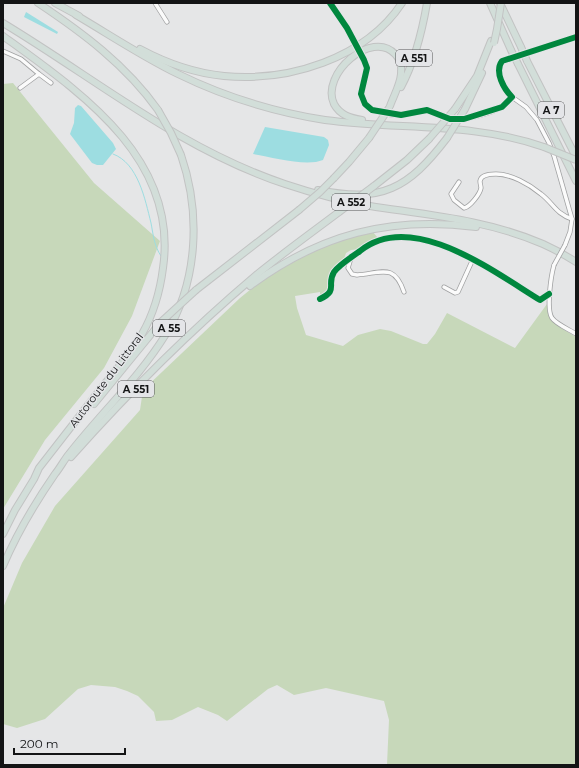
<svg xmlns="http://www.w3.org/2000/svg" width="579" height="768" font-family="Montserrat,sans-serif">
  <rect width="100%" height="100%" fill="#e5e6e7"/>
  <g fill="#c7d8ba">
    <path d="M13 83 94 183 160 241 132 316 104 368 45 440 3 509V84Z"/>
    <path d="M372 231 378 238 360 249 351 250 346 253 343 262 335 269 330 289 325 295 320 297V292L295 296 297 308 306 335 343 346 358 335 380 329 391 331 423 344H427L435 334 447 313 515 348 547 304C548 324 561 327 576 337V765H387L389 720 384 701 326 688 294 695 277 685 268 689 227 721 218 715 198 707 172 720 156 721 154 712 138 696 127 691 115 687 91 685 78 689 45 719 17 728 3 724V608L22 563 55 506 140 410 143 390 240 298 262 280 305 255 341 240Z"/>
  </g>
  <g fill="#9ddde1">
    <path d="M26 12 58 32 57 34 24 17Z"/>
    <path d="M78 105 81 106 113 143 116 149 103 165H97L92 163 70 134 74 123 75 108Z"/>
    <path d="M265 127 324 137 328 140 329 145 323 160C306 167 272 157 253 154Z"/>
  </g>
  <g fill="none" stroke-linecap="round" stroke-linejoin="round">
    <path stroke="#9ddde1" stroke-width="1" d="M113 154C138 163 145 199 151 223 153 233 154 246 161 256"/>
    <path stroke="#c6c6c8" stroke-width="3.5" stroke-dasharray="3.5 2" stroke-linecap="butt" d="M509 58 525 54"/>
    <g stroke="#a0a1a2" stroke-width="5">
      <g id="street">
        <path d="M155 3 167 22"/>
        <path d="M330 3 341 18 353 37"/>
        <path d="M3 51 21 59 39 74"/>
        <path d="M528 53 576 37"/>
        <path d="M364 60C371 77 353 91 367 106 374 113 392 116 401 115 410 114 417 110 425 110 433 111 440 117 448 119 462 122 492 113 504 106 507 104 509 100 512 97 504 89 494 72 502 61L509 58"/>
        <path d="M20 88 39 74 51 83"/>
        <path d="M512 97 526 107 537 120 549 143 554 156 572 219 570 232 565 245"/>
        <path d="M459 182 451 194 454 200 464 208C470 207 480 194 481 188 481 186 480 184 480 181 481 175 491 174 496 174 511 174 529 184 541 194 553 203 556 214 572 219"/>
        <path d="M351 258 348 268 352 274 357 275C382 273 394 263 404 292"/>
        <path d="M554 265C551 276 546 309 552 318 556 324 570 330 576 334"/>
        <path d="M444 287 455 293 458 292 473 259"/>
        <path d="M320 299C339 290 326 285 334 272 340 264 352 257 360 251 412 209 494 272 540 300L549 294"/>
      </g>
    </g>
    <g stroke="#c2c3c3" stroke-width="8">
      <g id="highway">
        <path d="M38 3C83 33 126 65 158 110"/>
        <path d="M55 3 79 16"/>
        <path d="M490 3 511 50"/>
        <path d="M500 3 521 47"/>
        <path d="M76 15C110 35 143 57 178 74 225 97 274 112 325 120 399 130 473 122 544 147"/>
        <path d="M3 23C96 79 180 149 285 184 312 193 341 201 370 206 428 215 488 220 543 244 554 249 565 255 576 262"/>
        <path d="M3 36C80 92 179 158 163 268 160 292 154 313 142 334 131 353 116 370 102 387 81 414 60 441 39 468L34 479 15 510 3 534"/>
        <path d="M140 49C166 63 194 73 224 76 288 82 365 59 402 3"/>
        <path d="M527 61 576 157"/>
        <path d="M518 64 576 181"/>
        <path d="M401 87C415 61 422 32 427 3"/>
        <path d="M455 109 477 76 491 41"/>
        <path d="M465 109 482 73"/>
        <path d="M362 120C350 118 340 115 334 104 320 74 372 29 395 54 400 59 402 66 401 74 400 85 394 95 390 106"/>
        <path d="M334 178 349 162 369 138"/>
        <path d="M374 186 407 160 429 139"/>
        <path d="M318 190C382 203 408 189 447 138"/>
        <path d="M250 286C320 234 390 216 476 227"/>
        <path d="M196 290 299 210"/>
        <path d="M94 404 161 322"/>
        <path d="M71 457C128 393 190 331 255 276 282 254 311 233 339 212"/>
        <path d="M3 566C17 533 35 503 55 474 60 468 64 460 69 454 100 414 139 378 166 334 198 281 201 213 181 155"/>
      </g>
    </g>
    <use href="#street" stroke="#fbfbfb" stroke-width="3.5"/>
    <use href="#highway" stroke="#d2ded9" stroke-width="6"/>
    <g stroke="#a0a1a2" stroke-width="5" stroke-linecap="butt">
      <g id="street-bridge">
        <path d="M353 37 364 60"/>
        <path d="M554 265 565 245"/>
      </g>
    </g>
    <g stroke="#c2c3c3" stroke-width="8" stroke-linecap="butt">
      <g id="highway-bridge">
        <path d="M494 43 497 29 501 3"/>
        <path d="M521 47 527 61"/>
        <path d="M511 50 518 64"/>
        <path d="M158 110 171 133 181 155"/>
        <path d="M369 138 389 108"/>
        <path d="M447 138 465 109"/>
        <path d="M429 139 455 109"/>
        <path d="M544 147 576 160"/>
        <path d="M299 210 320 192 334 178"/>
        <path d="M339 212 374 186"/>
        <path d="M161 322 196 290"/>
      </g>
    </g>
    <use href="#street-bridge" stroke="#fbfbfb" stroke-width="3.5"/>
    <use href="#highway-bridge" stroke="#d2ded9" stroke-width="6"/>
    <g stroke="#e4e5e8" stroke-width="8">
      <g id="cycleway">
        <path d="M330 3 347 28 364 60 367 68 361 94 365 104 372 110 401 115 427 110 450 119H464L502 107 512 97C504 89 494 72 502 61L576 37"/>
        <path d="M320 299C339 290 326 285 334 272 340 264 352 257 360 251 412 209 494 272 540 300L549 294"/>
      </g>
    </g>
    <use href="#cycleway" stroke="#00873e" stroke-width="6"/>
  </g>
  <g text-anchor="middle" stroke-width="3" stroke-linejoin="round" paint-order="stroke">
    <g fill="#e4e5e8" stroke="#525354" stroke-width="1">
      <rect x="396" y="50" width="36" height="16" rx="3"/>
      <rect x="538" y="102" width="26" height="16" rx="3"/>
      <rect x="332" y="194" width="38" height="16" rx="3"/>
      <rect x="153" y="320" width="32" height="16" rx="3"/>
      <rect x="118" y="381" width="36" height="16" rx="3"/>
    </g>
    <g font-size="10" font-weight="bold" fill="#131415">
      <text x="414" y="62">A 551</text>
      <text x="551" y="114">A 7</text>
      <text x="351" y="206">A 552</text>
      <text x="169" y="332">A 55</text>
      <text x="136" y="393">A 551</text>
    </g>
    <g font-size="11" fill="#131415" stroke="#e4e5e8">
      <text transform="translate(106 380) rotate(-53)" y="4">Autoroute du Littoral</text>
    </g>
  </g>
  <rect width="579" height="768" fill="none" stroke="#131415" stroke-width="8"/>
  <path d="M14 748v6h111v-6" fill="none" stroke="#131415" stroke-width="2"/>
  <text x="20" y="748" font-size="12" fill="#131415" stroke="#e4e5e8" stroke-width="3" paint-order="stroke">200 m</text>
</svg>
